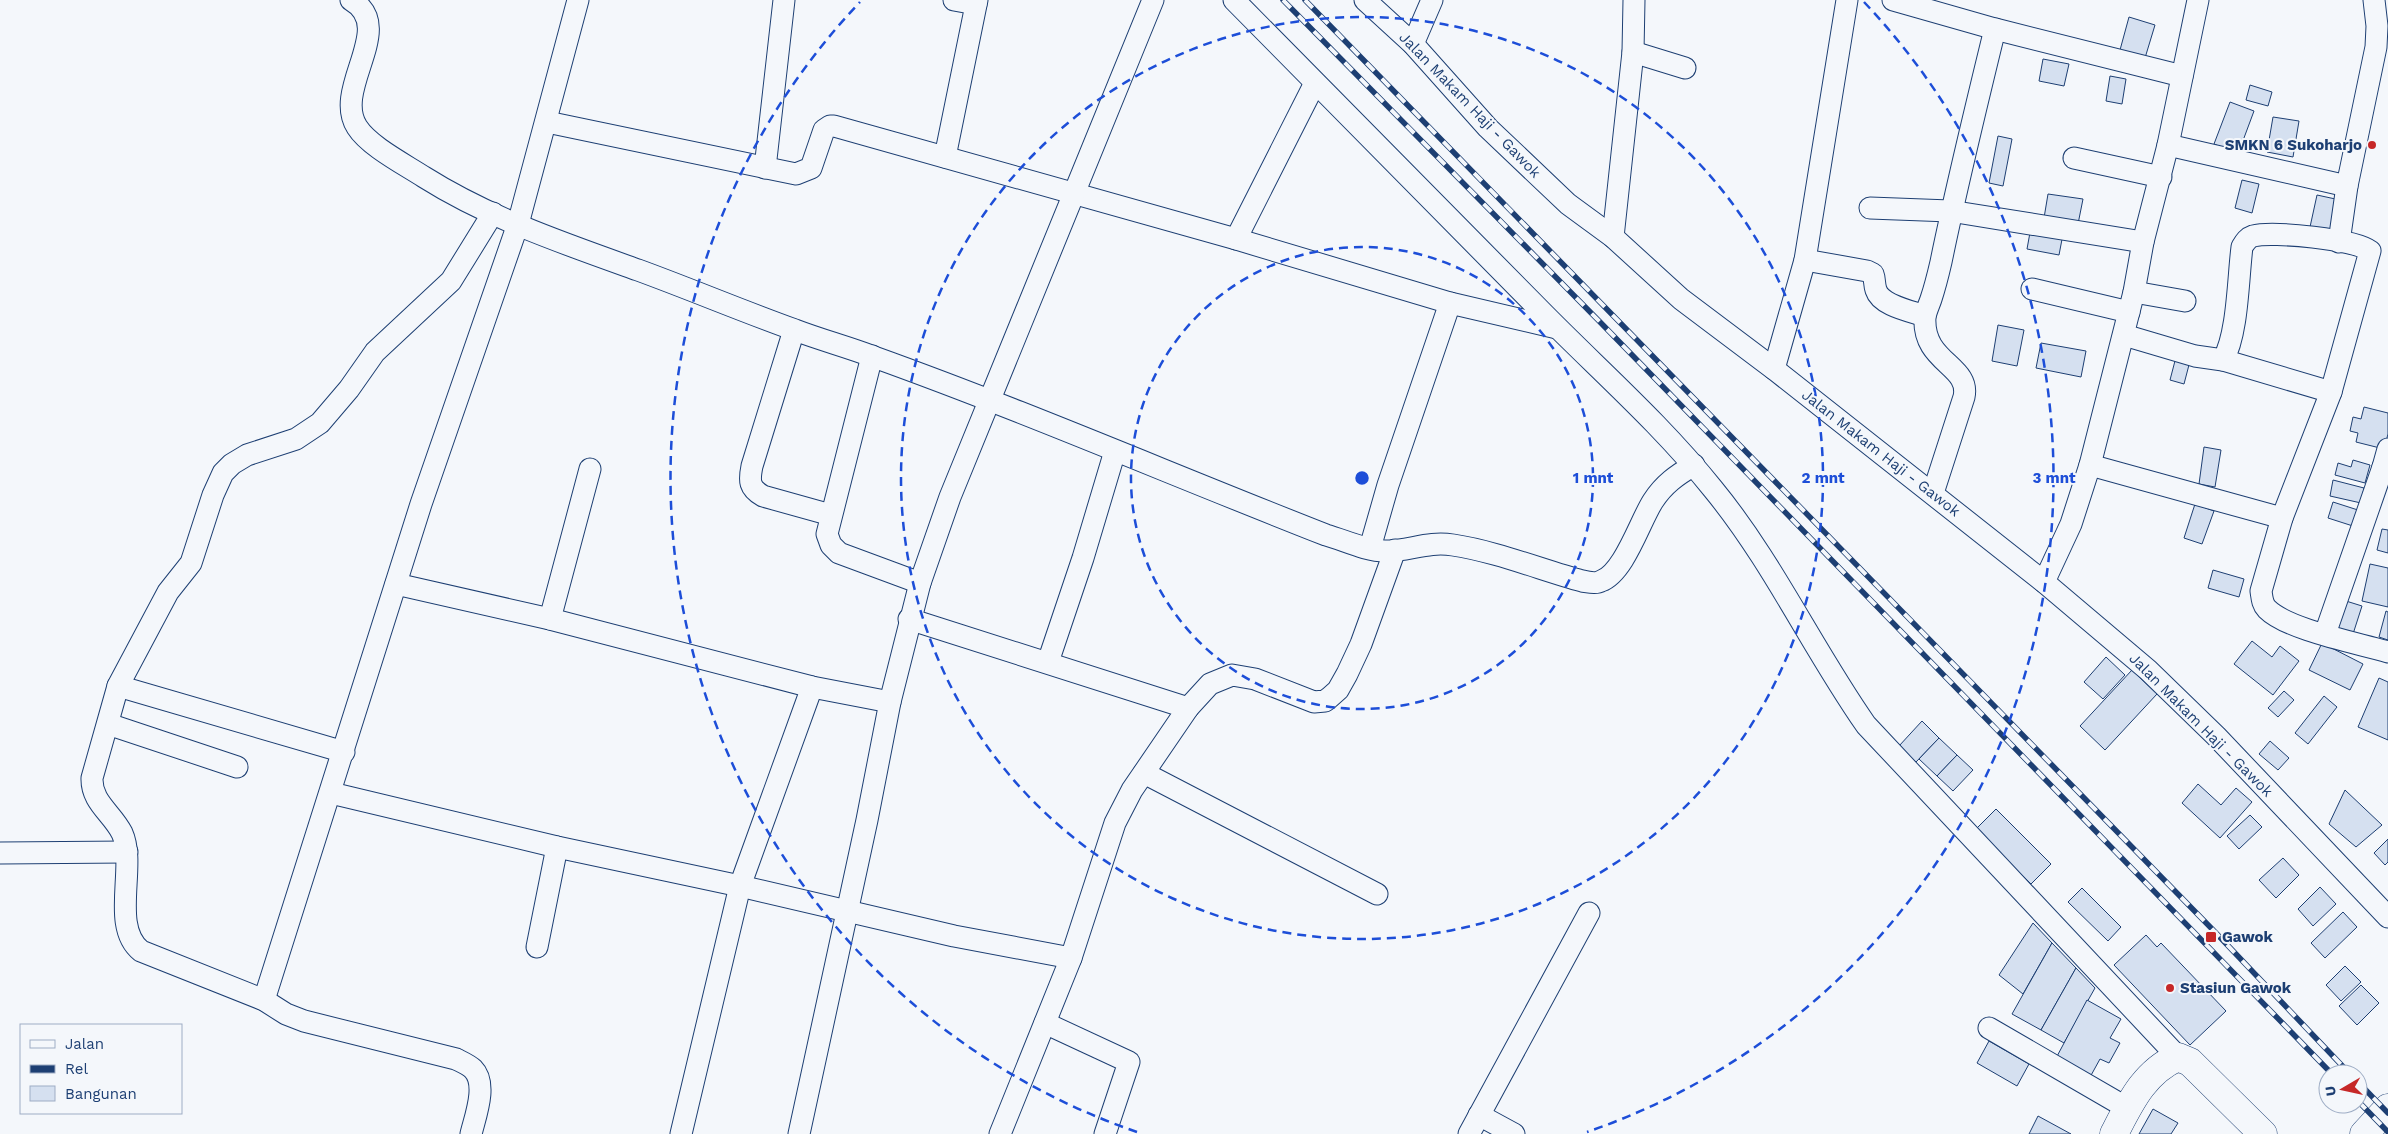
<svg xmlns="http://www.w3.org/2000/svg" width="2388" height="1134" font-family="'Work Sans',sans-serif">
  <rect width="100%" height="100%" fill="#f4f7fb"/>
  <g fill="#d5e0f0" stroke="#1d3f73">
    <path d="M2129 17 2155 25 2145 58 2120 50Z"/>
    <path d="M2043 59 2069 64 2064 86 2039 81Z"/>
    <path d="M2110 76 2126 79 2122 104 2106 101Z"/>
    <path d="M2250 85 2272 92 2268 106 2246 100Z"/>
    <path d="M2230 102 2254 111 2238 154 2214 144Z"/>
    <path d="M2273 117 2299 121 2293 157 2267 152Z"/>
    <path d="M1998 136 2012 139 2003 186 1989 183Z"/>
    <path d="M2242 180 2259 184 2252 213 2235 208Z"/>
    <path d="M2048 194 2083 199 2078 224 2044 218Z"/>
    <path d="M2317 195 2340 200 2332 233 2310 227Z"/>
    <path d="M2031 227 2063 234 2059 255 2027 249Z"/>
    <path d="M1998 325 2024 330 2017 366 1992 361Z"/>
    <path d="M2041 343 2086 351 2081 377 2036 368Z"/>
    <path d="M2176 357 2190 361 2184 384 2170 380Z"/>
    <path d="M2364 407 2388 413V434L2384 449 2356 442 2358 433 2350 431 2353 417 2361 419Z"/>
    <path d="M2204 447 2221 450 2215 487 2199 484Z"/>
    <path d="M2353 460 2370 465 2365 483 2335 475 2338 463 2351 467Z"/>
    <path d="M2333 480 2364 488 2361 503 2330 496Z"/>
    <path d="M2333 502 2361 511 2356 527 2328 518Z"/>
    <path d="M2195 504 2214 511 2202 544 2184 538Z"/>
    <path d="M2382 529 2388 530V553L2377 550Z"/>
    <path d="M2370 564 2388 568V607L2362 601Z"/>
    <path d="M2213 570 2244 579 2239 597 2208 588Z"/>
    <path d="M2346 601 2362 606 2353 634 2337 629Z"/>
    <path d="M2386 611 2388 612V640L2379 637Z"/>
    <path d="M2252 641 2272 657 2280 646 2299 661 2273 695 2234 664Z"/>
    <path d="M2322 643 2363 664 2350 690 2309 670Z"/>
    <path d="M2106 657 2125 675 2103 699 2084 682Z"/>
    <path d="M2132 670 2157 694 2105 750 2080 726Z"/>
    <path d="M2379 678 2388 682V740L2358 727Z"/>
    <path d="M2284 691 2294 700 2278 717 2268 708Z"/>
    <path d="M2324 696 2337 707 2308 744 2295 733Z"/>
    <path d="M1922 721 1939 738 1916 762 1899 746Z"/>
    <path d="M1939 738 1957 755 1937 776 1919 759Z"/>
    <path d="M2270 741 2289 758 2278 770 2259 754Z"/>
    <path d="M1957 755 1973 770 1953 791 1937 776Z"/>
    <path d="M2198 784 2221 805 2236 788 2252 802 2220 838 2182 803Z"/>
    <path d="M2345 790 2382 825 2356 847 2329 824Z"/>
    <path d="M1996 809 2051 864 2031 884 1976 829Z"/>
    <path d="M2250 815 2262 827 2239 849 2227 836Z"/>
    <path d="M2388 839V862L2385 865 2374 853Z"/>
    <path d="M2283 858 2299 875 2276 898 2259 880Z"/>
    <path d="M2320 887 2336 904 2313 926 2298 909Z"/>
    <path d="M2082 888 2121 927 2108 941 2068 902Z"/>
    <path d="M2343 912 2357 927 2325 958 2311 943Z"/>
    <path d="M2033 923 2052 943 2023 994 1999 975Z"/>
    <path d="M2146 935 2157 947 2161 943 2226 1011 2190 1045 2114 965Z"/>
    <path d="M2052 943 2076 968 2041 1030 2012 1014Z"/>
    <path d="M2345 966 2361 982 2341 1001 2326 985Z"/>
    <path d="M2076 968 2095 988 2064 1043 2041 1030Z"/>
    <path d="M2361 985 2379 1003 2357 1025 2339 1006Z"/>
    <path d="M2087 1000 2121 1019 2110 1038 2120 1043 2109 1063 2100 1059 2089 1079 2055 1060Z"/>
    <path d="M1989 1041 2029 1064 2017 1086 1977 1063Z"/>
    <path d="M2153 1109 2178 1123 2171 1134H2139Z"/>
    <path d="M2038 1116 2071 1134H2029Z"/>
  </g>
  <g fill="none" stroke-linecap="round" stroke-linejoin="round">
    <g stroke="#1d3f73" stroke-width="23">
      <g id="minor">
        <path d="M351 0C398 27 332 88 357 127 369 146 404 164 424 177 489 218 565 244 638 270 690 289 742 311 795 330 821 340 848 347 874 357 1027 412 1175 476 1326 535 1344 540 1366 551 1385 551 1410 551 1427 541 1453 545 1494 551 1542 570 1582 581 1589 582 1596 584 1601 581 1624 573 1640 521 1653 501 1664 484 1677 475 1694 465"/>
        <path d="M954 0 976 4"/>
        <path d="M1234 0C1336 104 1438 208 1541 311 1599 370 1661 424 1713 489 1773 562 1812 648 1866 725L2178 1057"/>
        <path d="M1365 0 1413 44 1488 128 1568 204 1613 237 1681 299 1774 369 2044 582 2148 670 2216 736 2388 917"/>
        <path d="M1893 0 1995 29 2182 76"/>
        <path d="M2198 0 2168 145 2143 242 2134 292 2090 465 2282 518"/>
        <path d="M1413 44 1432 0"/>
        <path d="M1633 52 1685 68"/>
        <path d="M547 122 796 174 811 168 824 130 830 126H834L1236 239 1450 303 1557 328"/>
        <path d="M2168 145 2347 186"/>
        <path d="M945 157 977 0"/>
        <path d="M2074 158 2161 177"/>
        <path d="M765 168 784 0"/>
        <path d="M1870 208 1950 211 2143 242"/>
        <path d="M1613 237 1633 52 1634 0"/>
        <path d="M1236 239 1315 83"/>
        <path d="M2339 242 2347 186 2376 47 2377 26 2374 0"/>
        <path d="M1805 260 1867 271 1873 274C1875 279 1874 284 1876 290 1881 306 1911 311 1925 316"/>
        <path d="M2032 289 2129 312"/>
        <path d="M2134 292 2185 301"/>
        <path d="M794 330 752 466C749 481 749 488 763 496L831 515"/>
        <path d="M2124 335 2195 356 2223 360C2238 334 2238 278 2242 247 2245 242 2247 238 2253 236 2272 231 2355 239 2370 251L2331 392 2282 518 2261 591C2262 597 2262 604 2267 609 2288 630 2358 643 2388 652"/>
        <path d="M872 356 827 534 831 545 839 553 920 583"/>
        <path d="M2223 360 2331 392"/>
        <path d="M1774 369 1805 260 1847 0"/>
        <path d="M2383 467 2388 449"/>
        <path d="M1933 493 1964 397C1971 365 1922 363 1925 317 1926 311 1929 305 1931 299 1935 287 1938 275 1941 262 1957 184 1976 107 1995 29"/>
        <path d="M1370 548 1388 485 1450 303"/>
        <path d="M2044 582 2071 524 2090 465"/>
        <path d="M396 584 550 619 812 687 890 702"/>
        <path d="M550 619 590 469"/>
        <path d="M909 619 1188 708"/>
        <path d="M2325 634 2383 467 2388 468"/>
        <path d="M1048 662 1083 558 1115 451"/>
        <path d="M118 686 344 752"/>
        <path d="M108 724 237 767"/>
        <path d="M1144 773 1377 894"/>
        <path d="M331 793 557 847 740 886 954 936 1071 958"/>
        <path d="M0 853 127 852"/>
        <path d="M537 947 557 847"/>
        <path d="M264 1000 421 504 518 224 578 0"/>
        <path d="M1045 1023 1129 1062 1105 1134"/>
        <path d="M1989 1028 2127 1108"/>
        <path d="M1479 1115 1514 1134"/>
        <path d="M471 1134C475 1117 488 1084 473 1069 469 1065 462 1062 456 1059L304 1021 286 1014 264 1000 141 951C110 926 137 866 122 833 112 813 91 802 92 778L118 686 168 592 191 563 213 495 223 473 232 464 247 455 296 439 320 423 349 389 375 352 451 281 493 213"/>
        <path d="M681 1134 740 886 812 687"/>
        <path d="M799 1134 867 820 890 702 920 583 950 497 1153 0"/>
        <path d="M1000 1134 1071 958 1115 823 1132 790 1188 708 1210 684 1232 675 1255 679 1314 702 1325 701 1329 698 1338 690 1347 674 1361 644 1395 550"/>
        <path d="M1469 1134 1589 913"/>
      </g>
    </g>
    <g stroke="#1d3f73" stroke-width="29">
      <g id="major">
        <path d="M2114 1134C2130 1103 2144 1072 2178 1057L2190 1062 2263 1134"/>
        <path d="M2364 1134 2388 1108"/>
      </g>
    </g>
    <use href="#minor" stroke="#f4f7fb" stroke-width="21"/>
    <use href="#major" stroke="#f4f7fb" stroke-width="28"/>
    <g stroke="#1d3f73" stroke-width="5.5">
      <g id="rail">
        <path d="M1283 0 1601 323 2332 1074"/>
        <path d="M1305 0 2215 932 2350 1074"/>
        <path d="M2358 1082 2388 1113"/>
        <path d="M2358 1101 2388 1132"/>
      </g>
    </g>
    <use href="#rail" stroke="#f4f7fb" stroke-width="4" stroke-dasharray="11" stroke-linecap="butt"/>
  </g>
  <g fill="none" stroke="#1d4ed8" stroke-width="2.5" stroke-dasharray="9 6">
    <circle cx="1362" cy="478" r="231"/>
    <circle cx="1362" cy="478" r="461"/>
    <path d="M1137 1132A692 692 0 0 1 860 2M1864 2A692 692 0 0 1 1587 1132"/>
  </g>
  <g fill="#c62828" stroke="#f4f7fb" stroke-width="2">
    <circle cx="2372" cy="145" r="5"/>
    <rect x="2205" y="931" width="12" height="12" rx="2.5"/>
    <circle cx="2170" cy="988" r="5"/>
  </g>
  <g text-anchor="middle" stroke-width="4" stroke-linejoin="round" paint-order="stroke">
    <g font-size="15" fill="#1d3f73" stroke="#f4f7fb">
      <text transform="translate(1470 105) rotate(46)" y="5">Jalan Makam Haji - Gawok</text>
      <text transform="translate(1881 453) rotate(38)" y="5">Jalan Makam Haji - Gawok</text>
      <text transform="translate(2201 725) rotate(45)" y="5">Jalan Makam Haji - Gawok</text>
    </g>
    <g font-size="15" font-weight="bold" fill="#1d3f73" stroke="#f4f7fb" text-anchor="start">
      <text x="2362" y="150" text-anchor="end">SMKN 6 Sukoharjo</text>
      <text x="2222" y="942">Gawok</text>
      <text x="2180" y="993">Stasiun Gawok</text>
    </g>
  </g>
  <circle cx="1362" cy="478" r="8" fill="#1d4ed8" stroke="#f4f7fb" stroke-width="2.5"/>
  <g font-size="15" text-anchor="middle" font-weight="bold" fill="#1d4ed8" stroke="#f4f7fb" stroke-width="4" stroke-linejoin="round" paint-order="stroke">
    <text x="1593" y="483">1 mnt</text>
    <text x="1823" y="483">2 mnt</text>
    <text x="2054" y="483">3 mnt</text>
  </g>
  <rect x="20" y="1024" width="162" height="90" fill="#f4f7fb" stroke="#9eadc5"/>
  <rect x="30" y="1040" width="25" height="8" fill="#f4f7fb" stroke="#9eadc5"/>
  <text x="65" y="1049" font-size="15" fill="#1d3f73">Jalan</text>
  <rect x="30" y="1065" width="25" height="8" fill="#1d3f73" stroke="#9eadc5"/>
  <text x="65" y="1074" font-size="15" fill="#1d3f73">Rel</text>
  <rect x="30" y="1086" width="25" height="15" fill="#d5e0f0" stroke="#9eadc5"/>
  <text x="65" y="1099" font-size="15" fill="#1d3f73">Bangunan</text>
  <g transform="translate(2343 1089) rotate(261)"><circle r="24" fill="#f4f7fb" stroke="#9eadc5"/>
  <path d="M0-4L9 19L0 12L-9 19Z" fill="#c62828"/>
  <text y="-8" font-size="14" font-weight="bold" text-anchor="middle" fill="#1d3f73">U</text>
  </g>
</svg>
